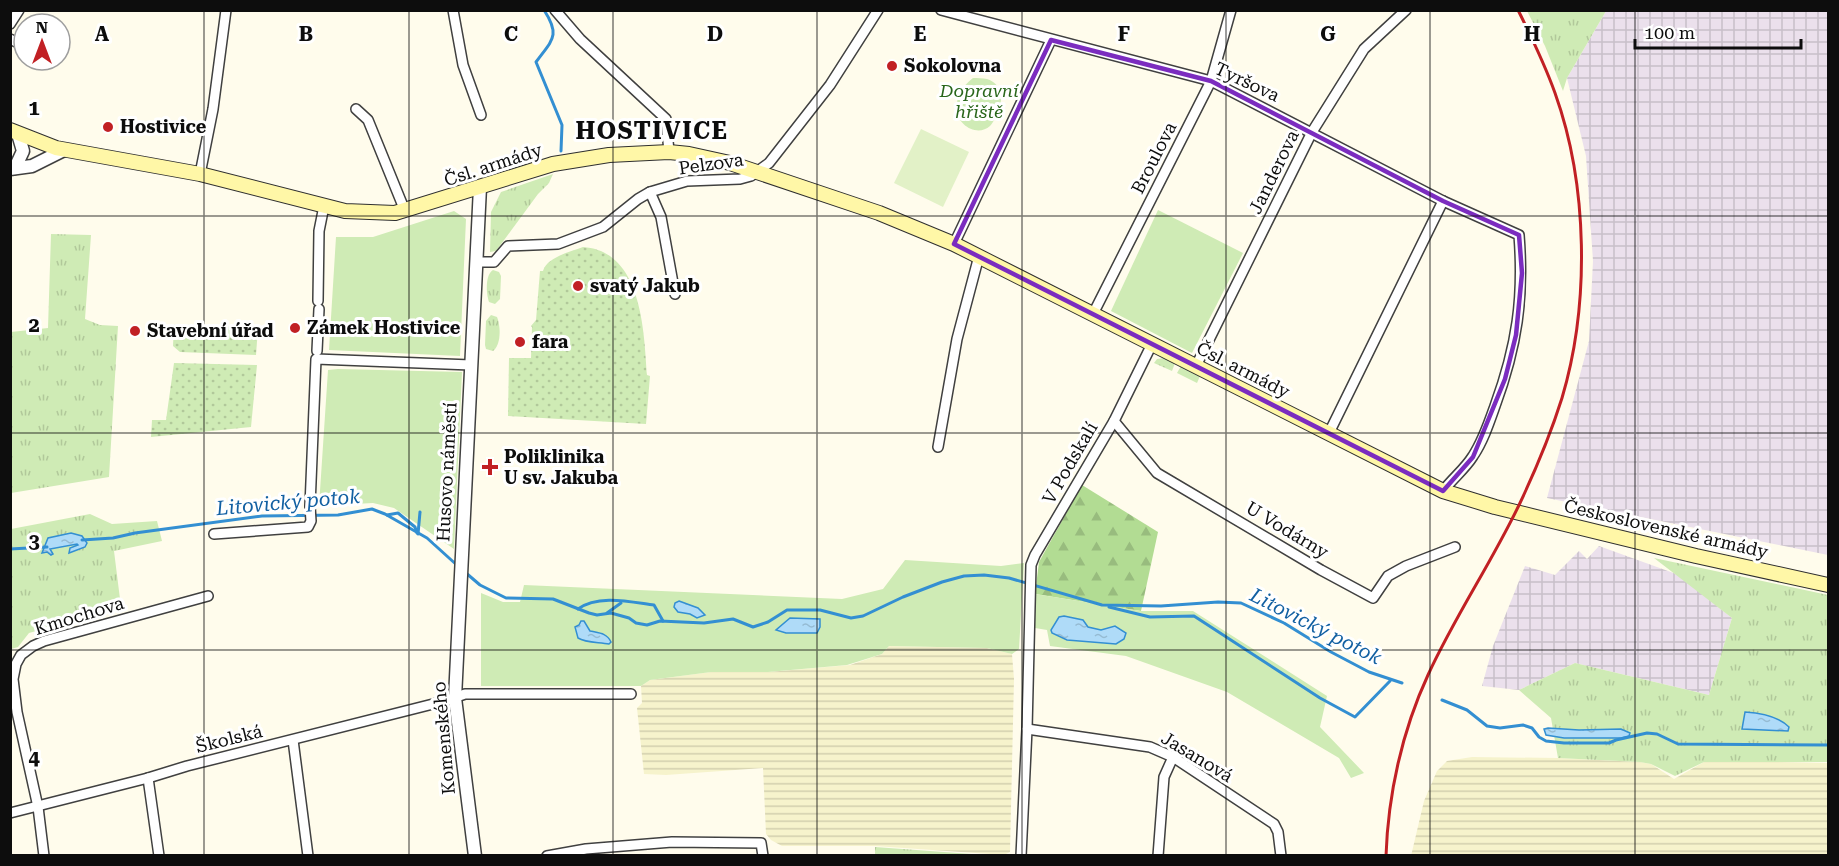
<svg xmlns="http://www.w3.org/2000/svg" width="1839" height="866" font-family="'Roboto Serif',serif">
  <defs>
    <pattern id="industrial-grid" width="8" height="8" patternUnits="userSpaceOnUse" patternTransform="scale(1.5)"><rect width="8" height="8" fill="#ebe0ec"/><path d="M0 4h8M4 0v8" fill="none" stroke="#c8bfc9"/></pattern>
    <pattern id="farmland-rules" width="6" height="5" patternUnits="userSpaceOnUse" patternTransform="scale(1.5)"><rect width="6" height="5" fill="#f6f3cc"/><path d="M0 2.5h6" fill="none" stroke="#d2cfae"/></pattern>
    <pattern id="grass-tufts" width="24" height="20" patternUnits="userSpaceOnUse" patternTransform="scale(1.5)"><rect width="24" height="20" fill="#cfebb5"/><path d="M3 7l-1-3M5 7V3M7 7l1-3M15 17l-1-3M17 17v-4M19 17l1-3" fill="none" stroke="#b1c89a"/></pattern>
    <pattern id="forest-firs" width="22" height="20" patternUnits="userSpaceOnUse" patternTransform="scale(1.5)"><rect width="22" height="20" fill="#b2dc93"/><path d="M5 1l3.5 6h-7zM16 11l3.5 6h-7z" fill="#98bc7e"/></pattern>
    <pattern id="garden-dots" width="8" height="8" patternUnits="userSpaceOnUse" patternTransform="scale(1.5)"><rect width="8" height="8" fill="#cfebb5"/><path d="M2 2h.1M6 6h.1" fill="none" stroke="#b1c89a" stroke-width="1.8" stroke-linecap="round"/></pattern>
    <pattern id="water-ripples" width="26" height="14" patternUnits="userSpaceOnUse" patternTransform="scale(1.5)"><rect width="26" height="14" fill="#afdbf8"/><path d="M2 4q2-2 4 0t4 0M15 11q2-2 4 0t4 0" fill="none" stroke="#95bbd3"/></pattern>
  </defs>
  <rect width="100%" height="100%" fill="#fffcec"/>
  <g fill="url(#industrial-grid)">
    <path d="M1606 11H1828V555L1547 498 1589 341 1593 261 1586 156 1567 78Z"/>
    <path d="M1599 546 1679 575 1732 618 1709 695 1575 663 1519 690 1482 686 1493 646 1525 566 1555 575 1579 551 1587 559Z"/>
  </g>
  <g fill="url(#farmland-rules)">
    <path d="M889 646 987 648 1012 654 1014 679 1010 852 1004 855 875 846H782L771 840 766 834 763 768 666 775 644 774 637 708 642 703 641 686 650 680 711 672H768L850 665 882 654Z"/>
    <path d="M1472 757 1558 758 1640 762 1651 764 1674 779 1704 762 1723 761 1828 763V855L1411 856 1424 801 1437 771 1447 761Z"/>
  </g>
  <g fill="url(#grass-tufts)">
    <path d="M1527 11H1606L1567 78 1563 91 1545 46Z"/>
    <path d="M553 174 549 183 538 194 496 251 490 252 491 212 501 192Z"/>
    <path d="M51 234 91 235 85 319 100 325 118 326 109 477 11 493V332L48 328Z"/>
    <path d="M493 270 499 272 501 276 500 299 495 304 489 302C486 293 485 275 493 270Z"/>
    <path d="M491 315 497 317C501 327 501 345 493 351L486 349 485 345 486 321Z"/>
    <path d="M1164 358 1175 363 1172 371 1154 363 1157 359Z"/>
    <path d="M1181 366 1200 376 1197 383 1177 373Z"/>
    <path d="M90 514 112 524 157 521 162 541 114 551 121 607 29 633 18 647 11 649V529Z"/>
    <path d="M1654 558 1828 595V762H1704L1675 776 1651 764 1640 762 1558 758 1551 718 1519 690 1575 663 1709 695 1732 618Z"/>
    <path d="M875 847 985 855H875Z"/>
  </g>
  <path fill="url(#forest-firs)" d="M1082 485 1158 532 1141 611 1035 594 1039 562Z"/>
  <g fill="#cfebb5">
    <path d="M973 78C977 78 983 78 987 79 1003 84 1004 101 997 113 996 117 993 123 990 126 978 137 957 126 957 109 956 95 962 87 973 78Z"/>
    <path d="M1158 210 1243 253 1192 353 1111 311Z"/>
    <path d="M454 211 466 219 460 356 329 350 336 237H373Z"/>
    <path d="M338 369 462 372 454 549 394 508 373 503 319 506 328 370Z"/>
    <path d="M905 560 1001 566 1024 563 1019 649 1012 654 987 648 889 646 882 654 847 665 768 672H711L650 680 641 686H481V593L503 602H520L524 585 842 599 883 589Z"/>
    <path d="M1035 594 1141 611H1193L1327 696 1320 727 1364 773 1351 778 1339 758 1227 692 1126 656 1050 646 1047 630 1035 628Z"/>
  </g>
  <g fill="url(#garden-dots)">
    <path d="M583 247C642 251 644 331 647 375L650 376 646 424 508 416 509 358H531L532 327 531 326 536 320 540 271H543C547 257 570 252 583 247Z"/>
    <path d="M174 324 258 328 256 355 180 352 173 346Z"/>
    <path d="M174 363 257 365 251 427 151 437 152 420H166Z"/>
  </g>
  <path fill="#e2f1c7" d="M921 129 969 152 943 207 894 183Z"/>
  <g fill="url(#water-ripples)" stroke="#338fd2" stroke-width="1.5">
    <path d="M71 533 82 536 87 543 85 547 69 553 70 548 78 545 77 544 50 549 53 554 51 555 47 552 42 553 48 538Z"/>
    <path d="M679 601 698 608 705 615 697 618 690 614 678 612 674 607 675 603Z"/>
    <path d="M1064 616 1083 620 1088 627 1101 630 1115 626 1126 633 1124 639 1116 644 1067 640 1052 633 1051 630 1059 617Z"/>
    <path d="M790 618 820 619V627L817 633H786L776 630Z"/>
    <path d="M581 621H584L590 631C599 633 607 633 611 642L609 644C599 642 586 643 578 638L575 627 579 625Z"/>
    <path d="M1745 712C1761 713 1778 716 1789 727L1788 731 1742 729Z"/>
    <path d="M1548 728 1579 730 1621 729 1630 733 1629 736 1621 738H1564L1546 735 1544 729Z"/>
  </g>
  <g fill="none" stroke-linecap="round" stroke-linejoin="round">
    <g stroke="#338fd2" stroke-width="3">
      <path d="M544 10C561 36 552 40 536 62L562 125 561 151"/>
      <path d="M387 515 398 513 415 527 417 533"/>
      <path d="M418 534 420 512"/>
      <path d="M82 540 113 538 135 533 262 516 338 515 372 509 385 514 427 538 459 567"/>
      <path d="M10 549 47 547"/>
      <path d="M466 573 480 585 506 598 553 599 589 613 597 615 611 613 629 618 636 623 647 625 660 621 704 623 733 619 753 627 768 622 787 610H820L851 618 863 616 903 597 942 582 964 576 984 575 1009 578 1102 605 1161 606 1218 602 1241 603 1284 623 1331 652 1369 672 1402 683"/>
      <path d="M1109 607 1150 617 1194 616 1320 698 1355 717 1390 681"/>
      <path d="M578 609C598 594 631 602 654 605L663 621"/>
      <path d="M607 613 621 603"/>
      <path d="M1442 700 1467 710 1487 726 1500 728 1523 725 1532 728 1539 737 1546 741 1564 743H1609L1616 740 1647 733 1657 734 1678 744 1828 745"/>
    </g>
    <g stroke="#404040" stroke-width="12">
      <g id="minor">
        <path d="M453 10 463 65 481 115"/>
        <path d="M555 10 580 39 666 119 669 152"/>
        <path d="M941 10 1211 81 1443 201 1519 235C1524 298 1517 346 1495 406 1489 423 1483 441 1473 456 1465 469 1452 479 1443 491"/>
        <path d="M10 24 19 10"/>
        <path d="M10 39 24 46"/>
        <path d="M356 109 368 120 405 211"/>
        <path d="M200 174 213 109 226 10"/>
        <path d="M650 192 661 217 675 294"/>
        <path d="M954 244 1051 40"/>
        <path d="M476 262H494L508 246 558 244 603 227 638 199 650 192 687 181 740 179 751 176 769 163 830 85 878 10"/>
        <path d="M318 301 319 231 324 206"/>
        <path d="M1093 314 1211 81 1231 10"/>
        <path d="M317 351 319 309"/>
        <path d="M1196 366 1312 132 1364 49 1406 10"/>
        <path d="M1114 421 1157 473 1321 570 1373 598 1388 576 1406 566 1455 547"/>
        <path d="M1329 433 1443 201"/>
        <path d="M938 447 957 339 979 256"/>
        <path d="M214 534 308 527 311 521 310 506 316 359 471 365"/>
        <path d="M1027 729 1150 747 1173 757 1274 824 1278 832 1281 856"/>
        <path d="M293 740 308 856"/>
        <path d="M148 778 159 856"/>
        <path d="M10 813 148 778 187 766 445 701 465 694H631"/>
        <path d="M44 856 38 807 17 712 13 679 16 664 21 655 33 646 44 641 208 596"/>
        <path d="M547 856 586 849 672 842 761 843 763 856"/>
        <path d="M1021 856 1027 729 1031 565 1035 555 1114 421 1152 344"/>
        <path d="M1158 856 1164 777 1173 757"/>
      </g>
    </g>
    <g stroke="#404040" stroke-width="15">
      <g id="tertiary">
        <path d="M15 168 23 151 18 134"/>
        <path d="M10 169 32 166 64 150"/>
        <path d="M475 856 455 698 480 187"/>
      </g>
    </g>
    <g stroke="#2f2f2f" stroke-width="16">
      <path id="secondary" d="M10 130 56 148 200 174 345 211 395 213 553 164 609 155 669 152 689 154 730 163 879 213 954 244 1443 491 1495 507 1696 556 1828 585"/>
    </g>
    <use href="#minor" stroke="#fff" stroke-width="9"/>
    <use href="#tertiary" stroke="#fff" stroke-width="12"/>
    <use href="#secondary" stroke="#fff7a7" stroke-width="14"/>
    <path stroke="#c12024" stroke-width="3" d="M1386 856C1388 795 1402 731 1428 675 1455 616 1492 562 1520 503 1536 469 1551 433 1562 398 1590 304 1588 185 1555 93 1545 65 1532 38 1518 10"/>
  </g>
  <path fill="none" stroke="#7b2cbf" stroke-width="4.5" stroke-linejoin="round" d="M1051 40 1211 81 1443 201 1519 235 1522 273 1516 335 1505 379 1473 457 1443 491 954 244Z"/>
  <path fill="none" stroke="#0d0d0d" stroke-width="1.5" stroke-opacity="0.55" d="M204 10V856M409 10V856M613 10V856M817 10V856M1022 10V856M1226 10V856M1430 10V856M1635 10V856M10 216H1828M10 433H1828M10 650H1828"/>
  <g fill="#c12024" stroke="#fff" stroke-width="2">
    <circle cx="892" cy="66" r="6"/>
    <circle cx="108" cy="127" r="6"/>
    <circle cx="578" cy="286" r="6"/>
    <circle cx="295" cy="328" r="6"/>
    <circle cx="135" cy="331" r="6"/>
    <circle cx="520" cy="342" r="6"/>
    <path d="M487 458h6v6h6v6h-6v6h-6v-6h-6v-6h6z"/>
  </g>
  <g text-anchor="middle" stroke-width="6" stroke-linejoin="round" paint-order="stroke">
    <g font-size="18" font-weight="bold" fill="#0d0d0d" stroke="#fff" text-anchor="start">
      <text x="904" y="72">Sokolovna</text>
      <text x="120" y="133">Hostivice</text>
      <text x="590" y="292">svatý Jakub</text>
      <text x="307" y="334">Zámek Hostivice</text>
      <text x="147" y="337">Stavební úřad</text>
      <text x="532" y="348">fara</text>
      <text x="504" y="463">Poliklinika<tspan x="504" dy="21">U sv. Jakuba</tspan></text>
    </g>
    <g font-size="18" fill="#0d0d0d" stroke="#fff">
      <text transform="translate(1247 82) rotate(25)" y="6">Tyršova</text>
      <text transform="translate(1154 158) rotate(-63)" y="6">Broulova</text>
      <text transform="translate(711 164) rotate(-8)" y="6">Pelzova</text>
      <text transform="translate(493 165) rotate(-18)" y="6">Čsl. armády</text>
      <text transform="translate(1274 172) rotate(-64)" y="6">Janderova</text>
      <text transform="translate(1243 370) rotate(27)" y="6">Čsl. armády</text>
      <text transform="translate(1070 463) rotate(-60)" y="6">V Podskalí</text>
      <text transform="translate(447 472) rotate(-87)" y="6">Husovo náměstí</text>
      <text transform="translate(1666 529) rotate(13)" y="6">Československé armády</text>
      <text transform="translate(1287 530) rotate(31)" y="6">U Vodárny</text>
      <text transform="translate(79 616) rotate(-17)" y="6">Kmochova</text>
      <text transform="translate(444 738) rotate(-95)" y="6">Komenského</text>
      <text transform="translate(229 739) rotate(-14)" y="6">Školská</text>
      <text transform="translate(1197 757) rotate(31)" y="6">Jasanová</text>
    </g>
    <g font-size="18" font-style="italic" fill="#29661b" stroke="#fff">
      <text x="979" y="97">Dopravní<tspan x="979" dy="21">hřiště</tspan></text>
    </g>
    <g font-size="20" font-style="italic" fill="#1260a2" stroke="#fff">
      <text transform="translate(288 502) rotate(-5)" y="7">Litovický potok</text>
      <text transform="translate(1316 626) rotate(27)" y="7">Litovický potok</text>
    </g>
    <g font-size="24" font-weight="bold" letter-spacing="1.5" fill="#0d0d0d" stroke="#fff">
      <text x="652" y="139">HOSTIVICE</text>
    </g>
  </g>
  <g font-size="20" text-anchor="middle" font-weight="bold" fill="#0d0d0d" stroke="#fff" stroke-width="6" stroke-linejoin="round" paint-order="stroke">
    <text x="102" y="41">A</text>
    <text x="306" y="41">B</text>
    <text x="511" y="41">C</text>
    <text x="715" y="41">D</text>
    <text x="920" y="41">E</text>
    <text x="1124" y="41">F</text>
    <text x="1328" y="41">G</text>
    <text x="1532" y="41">H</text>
    <text x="34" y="115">1</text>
    <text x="34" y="332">2</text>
    <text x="34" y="548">3</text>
    <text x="34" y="765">4</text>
  </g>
  <rect width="1839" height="866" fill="none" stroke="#0d0d0d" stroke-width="24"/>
  <g transform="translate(42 42)"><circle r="28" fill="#ffffff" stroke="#9e9e9e" stroke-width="1.5"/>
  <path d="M0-4.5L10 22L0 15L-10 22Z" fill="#c12024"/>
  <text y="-9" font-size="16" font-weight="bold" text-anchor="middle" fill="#0d0d0d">N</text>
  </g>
  <path d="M1635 39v9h166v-9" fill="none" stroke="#0d0d0d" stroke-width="3"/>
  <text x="1644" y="39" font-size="18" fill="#0d0d0d" stroke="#ffffff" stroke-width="4.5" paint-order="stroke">100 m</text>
</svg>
